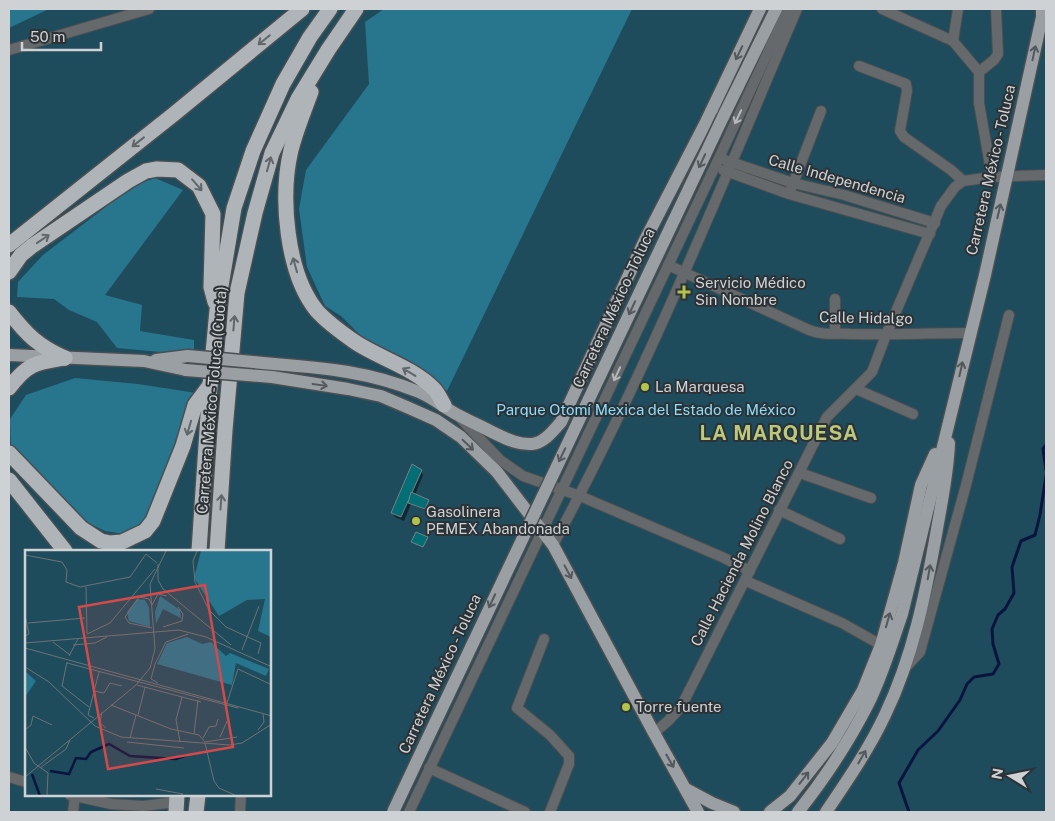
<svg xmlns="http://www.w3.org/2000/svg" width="1055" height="821" font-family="'Public Sans',sans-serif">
  <rect width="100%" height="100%" fill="#2c3235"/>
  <path fill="#1f4c5c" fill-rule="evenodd" d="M9 9H1046V812H9ZM26 551H270V795H26Z"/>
  <g fill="#28758e">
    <path d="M9 9H49L9 28Z"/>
    <path d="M384 9H632L447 391 365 340 341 316 325 306 307 267 299 209 306 170 369 84 365 22Z"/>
    <path d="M155 178 183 190 105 295 142 305 140 331 194 340V355L117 348 97 322 69 310 54 299 17 297 18 282 43 255 133 186Z"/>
    <path d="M75 378 138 384 203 394 144 522 124 534 105 531 84 521 11 446 10 419 26 395Z"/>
  </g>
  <path fill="#0007" d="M421 471 423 475 415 495 428 501 425 510 411 504 404 521 395 517 392 513Z"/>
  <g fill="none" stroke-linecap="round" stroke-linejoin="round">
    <g stroke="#09153f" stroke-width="3">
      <path d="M1046 445 1043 449 1046 470"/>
      <path d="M909 812 899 783 918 750 938 731 960 700 967 684 974 677 993 674 999 664 993 644 992 629 998 615 1005 609 1014 593 1012 567 1021 541 1035 535 1040 515 1046 476"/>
    </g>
  </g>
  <g fill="#036e75" stroke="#788080">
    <path d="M412 464 422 470 401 517 391 513Z"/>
    <path d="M411 492 429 500 425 509 408 503Z"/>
    <path d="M416 532 428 537 423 547 411 542Z"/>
  </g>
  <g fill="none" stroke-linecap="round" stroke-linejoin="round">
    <g stroke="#494f52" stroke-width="12">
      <g id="street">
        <path d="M882 9 953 41 979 72"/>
        <path d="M953 41 958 9"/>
        <path d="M9 50 149 9"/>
        <path d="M859 66 906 84 907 91 900 131 904 137 951 170 963 181"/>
        <path d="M725 160 793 183 844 195 935 223"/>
        <path d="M723 170 789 194 930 234"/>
        <path d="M992 177 1046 175"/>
        <path d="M791 189 821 111"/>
        <path d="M668 265 809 330C824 336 835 333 851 334 890 335 930 333 970 333"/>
        <path d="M835 333V299"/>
        <path d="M856 389 913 414"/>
        <path d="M461 419 500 460 523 476 580 496 722 557 750 571"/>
        <path d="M800 473 871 498"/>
        <path d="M779 510 840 539"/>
        <path d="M553 545C647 372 720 189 797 9"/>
        <path d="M746 581 842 623 881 645"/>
        <path d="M544 639 517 708 550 735 569 756V764L550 812"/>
        <path d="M906 667 920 652 966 485 1009 315"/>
        <path d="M654 733 668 721 681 707 827 417 872 372 886 335 941 206 955 187 963 181 992 177 979 103V72L994 60 998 54 996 9"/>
        <path d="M429 768 525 812"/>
        <path d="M9 777 26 782"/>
        <path d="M70 795 111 804 143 806 177 802"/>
        <path d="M73 812 75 796"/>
        <path d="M240 812 241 795"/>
        <path d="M409 812 719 158 788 9"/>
      </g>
    </g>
    <g stroke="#494f52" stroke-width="15">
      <g id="primary">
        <path d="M723 117 776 9"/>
        <path d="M9 355 144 361 186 370"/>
        <path d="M156 360 188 356"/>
        <path d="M274 364C326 368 370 372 419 392 433 398 445 408 458 415 469 421 481 426 492 432 505 438 517 445 532 444 544 443 553 431 561 422L644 242 705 124 760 9"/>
        <path d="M272 377 348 389 381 396 409 408 436 420 461 437 497 472 553 545 654 733 698 812"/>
        <path d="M686 789 712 803 734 812"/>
        <path d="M770 812 790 796 832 743 863 690 881 645 904 563 921 485 935 454"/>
        <path d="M798 812C825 778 850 740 870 700 883 673 892 643 902 614L985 275 1042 17V9"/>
        <path d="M826 812C847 781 869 749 885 715 913 657 926 592 937 529 942 500 948 472 949 443"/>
      </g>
    </g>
    <g stroke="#494f52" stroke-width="18">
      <g id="highway">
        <path d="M311 92C304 111 296 130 291 150 280 196 286 273 317 311 328 323 342 333 355 342 379 358 414 368 434 389 438 393 441 400 444 405"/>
        <path d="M9 245 174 114 302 9"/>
        <path d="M9 272 21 255 32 246 128 181 146 171 157 169 178 170 199 186 213 214 211 287 215 302"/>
        <path d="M9 312C27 335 38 346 65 358"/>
        <path d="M9 388C28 363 35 363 65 358"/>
        <path d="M9 453 81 528 101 541 110 543 122 542 145 531 153 521 183 446 195 405 210 385"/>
        <path d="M9 480 65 551"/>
        <path d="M199 551 210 385 217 310 234 208 253 151 283 84 310 37 330 9"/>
        <path d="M217 551 225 430 237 293 255 213 272 153 298 99 328 50 356 9"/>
        <path d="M176 812 177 795"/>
        <path d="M196 812 198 795"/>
      </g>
    </g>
    <use href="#street" stroke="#66696b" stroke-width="10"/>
    <use href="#primary" stroke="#9a9fa3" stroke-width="12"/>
    <use href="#highway" stroke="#afb4b9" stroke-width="15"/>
    <g stroke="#494f52" stroke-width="15" stroke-linecap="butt">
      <g id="primary-bridge">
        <path d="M188 356 274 364"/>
        <path d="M186 370 272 377"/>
        <path d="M393 812C502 580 613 349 723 117"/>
      </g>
    </g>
    <use href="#primary-bridge" stroke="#9a9fa3" stroke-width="12"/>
  </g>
  <defs><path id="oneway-shaft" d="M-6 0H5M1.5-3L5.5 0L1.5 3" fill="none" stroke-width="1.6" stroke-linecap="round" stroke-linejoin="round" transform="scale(1.25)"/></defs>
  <g stroke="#60666a">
    <use href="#oneway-shaft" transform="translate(264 40) rotate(141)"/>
    <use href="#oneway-shaft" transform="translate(138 142) rotate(142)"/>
    <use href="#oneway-shaft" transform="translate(269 164) rotate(-74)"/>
    <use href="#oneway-shaft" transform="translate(197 185) rotate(49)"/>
    <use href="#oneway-shaft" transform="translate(43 239) rotate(-34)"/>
    <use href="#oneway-shaft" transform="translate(295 265) rotate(-106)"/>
    <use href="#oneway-shaft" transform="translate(234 323) rotate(-85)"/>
    <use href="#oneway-shaft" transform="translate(409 372) rotate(-149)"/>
    <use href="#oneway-shaft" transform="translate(189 428) rotate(106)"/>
    <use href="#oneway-shaft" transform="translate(221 502) rotate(-86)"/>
  </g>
  <g stroke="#52585c">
    <use href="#oneway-shaft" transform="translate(739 53) rotate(116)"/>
    <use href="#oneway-shaft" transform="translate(1034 53) rotate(-78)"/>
    <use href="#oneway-shaft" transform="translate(702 161) rotate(115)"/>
    <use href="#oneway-shaft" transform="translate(999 211) rotate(-77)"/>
    <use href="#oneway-shaft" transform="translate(632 308) rotate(115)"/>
    <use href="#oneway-shaft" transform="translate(961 369) rotate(-77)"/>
    <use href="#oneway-shaft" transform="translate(320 385) rotate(8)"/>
    <use href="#oneway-shaft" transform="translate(468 445) rotate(44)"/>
    <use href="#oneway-shaft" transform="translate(562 455) rotate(116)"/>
    <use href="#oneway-shaft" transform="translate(568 572) rotate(62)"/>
    <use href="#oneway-shaft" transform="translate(929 572) rotate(-80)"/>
    <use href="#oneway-shaft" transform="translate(492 601) rotate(115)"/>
    <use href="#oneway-shaft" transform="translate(888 620) rotate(-74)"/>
    <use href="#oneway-shaft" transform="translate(862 757) rotate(-60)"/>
    <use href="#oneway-shaft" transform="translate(670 761) rotate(60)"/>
    <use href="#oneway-shaft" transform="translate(804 778) rotate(-52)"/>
  </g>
  <g stroke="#b4b8ba">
    <use href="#oneway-shaft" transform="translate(738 117) rotate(115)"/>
    <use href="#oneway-shaft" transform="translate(617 374) rotate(115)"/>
  </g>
  <g fill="#b2c34c" stroke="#2c3235" stroke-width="2">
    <path d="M681.5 284.5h5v5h5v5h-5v5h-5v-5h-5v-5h5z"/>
    <circle cx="645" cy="387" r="5"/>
    <circle cx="416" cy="521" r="5"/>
    <circle cx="626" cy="707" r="5"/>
  </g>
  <g text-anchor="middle" stroke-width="4" stroke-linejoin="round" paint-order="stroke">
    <g font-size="15" fill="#ced2d4" stroke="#2c3235">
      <text transform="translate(991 170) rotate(-77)" y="5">Carretera México - Toluca</text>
      <text transform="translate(837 179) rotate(16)" y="5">Calle Independencia</text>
      <text transform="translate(614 308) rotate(-65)" y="5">Carretera México - Toluca</text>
      <text transform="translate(866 318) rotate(1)" y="5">Calle Hidalgo</text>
      <text transform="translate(212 400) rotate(-85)" y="5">Carretera México - Toluca (Cuota)</text>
      <text transform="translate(742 553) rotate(-63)" y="5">Calle Hacienda Molino Blanco</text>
      <text transform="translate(440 674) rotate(-65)" y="5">Carretera México - Toluca</text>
    </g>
    <g font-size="15" fill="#ced2d4" stroke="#2c3235" text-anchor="start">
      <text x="695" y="288">Servicio Médico<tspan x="695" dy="17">Sin Nombre</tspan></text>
      <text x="655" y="392">La Marquesa</text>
      <text x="426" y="517">Gasolinera<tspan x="426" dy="17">PEMEX Abandonada</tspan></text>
      <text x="636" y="712">Torre fuente</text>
    </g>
    <g font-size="15" fill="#8bddfc" stroke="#2c3235">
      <text x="646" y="415">Parque Otomí Mexica del Estado de México</text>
    </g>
    <g font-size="20" font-weight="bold" letter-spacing="1" fill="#bcc97d" stroke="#2c3235">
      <text x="779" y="440">LA MARQUESA</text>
    </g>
  </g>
  <g transform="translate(25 550)">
    <rect width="246" height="246" fill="#2c3235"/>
    <path d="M0 1H246V246H0Z" fill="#1f4c5c"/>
    <path d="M176 1H246V87L233 81 240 49 222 50 194 66 169 28ZM135 46 155 60 156 68 138 59 131 74 130 62ZM112 49 120 50 124 57 125 77 104 71 102 62ZM162 87 177 94 186 92 201 106 205 103 244 119 241 126 211 113 207 135 132 114 142 93ZM0 121 11 131 0 147Z" fill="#28758e"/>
    <path fill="none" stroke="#09153f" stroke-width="2.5" d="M25 221 44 224 51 208 61 209 66 202 84 194 105 206 151 209 162 205M7 224 15 246"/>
    <path fill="none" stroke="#6d7275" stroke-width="1" d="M172 1 168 11 170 32 184 60 201 77 236 93 233 104M0 5 37 12 42 20 41 32 55 37 105 27 121 4 132 13M133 14V30L138 39 206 95M61 37 62 83M127 55 133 44 142 46M0 65 4 84 0 86M3 73 60 68M138 77 157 71 158 64 153 57M127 78 104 73 100 67 114 47 124 49 127 55M62 84 85 73 130 19M28 92 45 105M0 93 154 80 181 87 247 117M48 95 70 93 82 87M0 98 247 166M217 100 234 56M44 106 53 89M42 112 37 136 64 157M42 113 213 158M130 114 126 129 133 133M130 114 141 92 163 84M0 117 24 132 70 176 96 187 205 195 217 193 247 174M112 135 176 152M69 141 79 143 85 133 97 136M202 153 213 119 247 135M86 155 146 179 174 185 180 192 212 187M77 162 75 173 81 178M113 165 120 137M69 168 63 165 74 122M0 180 6 175 8 166 27 175M233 180 239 172 238 164M169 184 173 150M195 187 203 169M105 188 111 165M178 188 184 177 191 176 193 169M102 192 159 198M155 192 151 170 157 147M180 193 189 231 194 238 212 246M0 197 9 213 23 223 22 246M15 218 41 199 45 190M0 227 111 135 125 118 130 99 125 34 141 1M131 239 158 244 155 246"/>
    <path fill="#d44a4a" fill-opacity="0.15" stroke="#d44a4a" stroke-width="2.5" d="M180 35 208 197 83 219 54 57Z"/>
    <rect width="246" height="246" fill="none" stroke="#ced2d4" stroke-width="2.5"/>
  </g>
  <rect width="1055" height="821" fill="none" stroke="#ced2d4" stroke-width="20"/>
  <g transform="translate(1010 776) rotate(280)" stroke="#2c3235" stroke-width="4" paint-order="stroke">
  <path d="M0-4L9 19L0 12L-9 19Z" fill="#ced2d4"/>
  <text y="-8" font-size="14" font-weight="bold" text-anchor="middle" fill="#ced2d4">N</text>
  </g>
  <path d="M22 42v8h79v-8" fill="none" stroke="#ced2d4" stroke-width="2.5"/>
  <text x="30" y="42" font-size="15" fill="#ced2d4" stroke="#2c3235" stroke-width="4" paint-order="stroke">50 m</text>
</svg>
